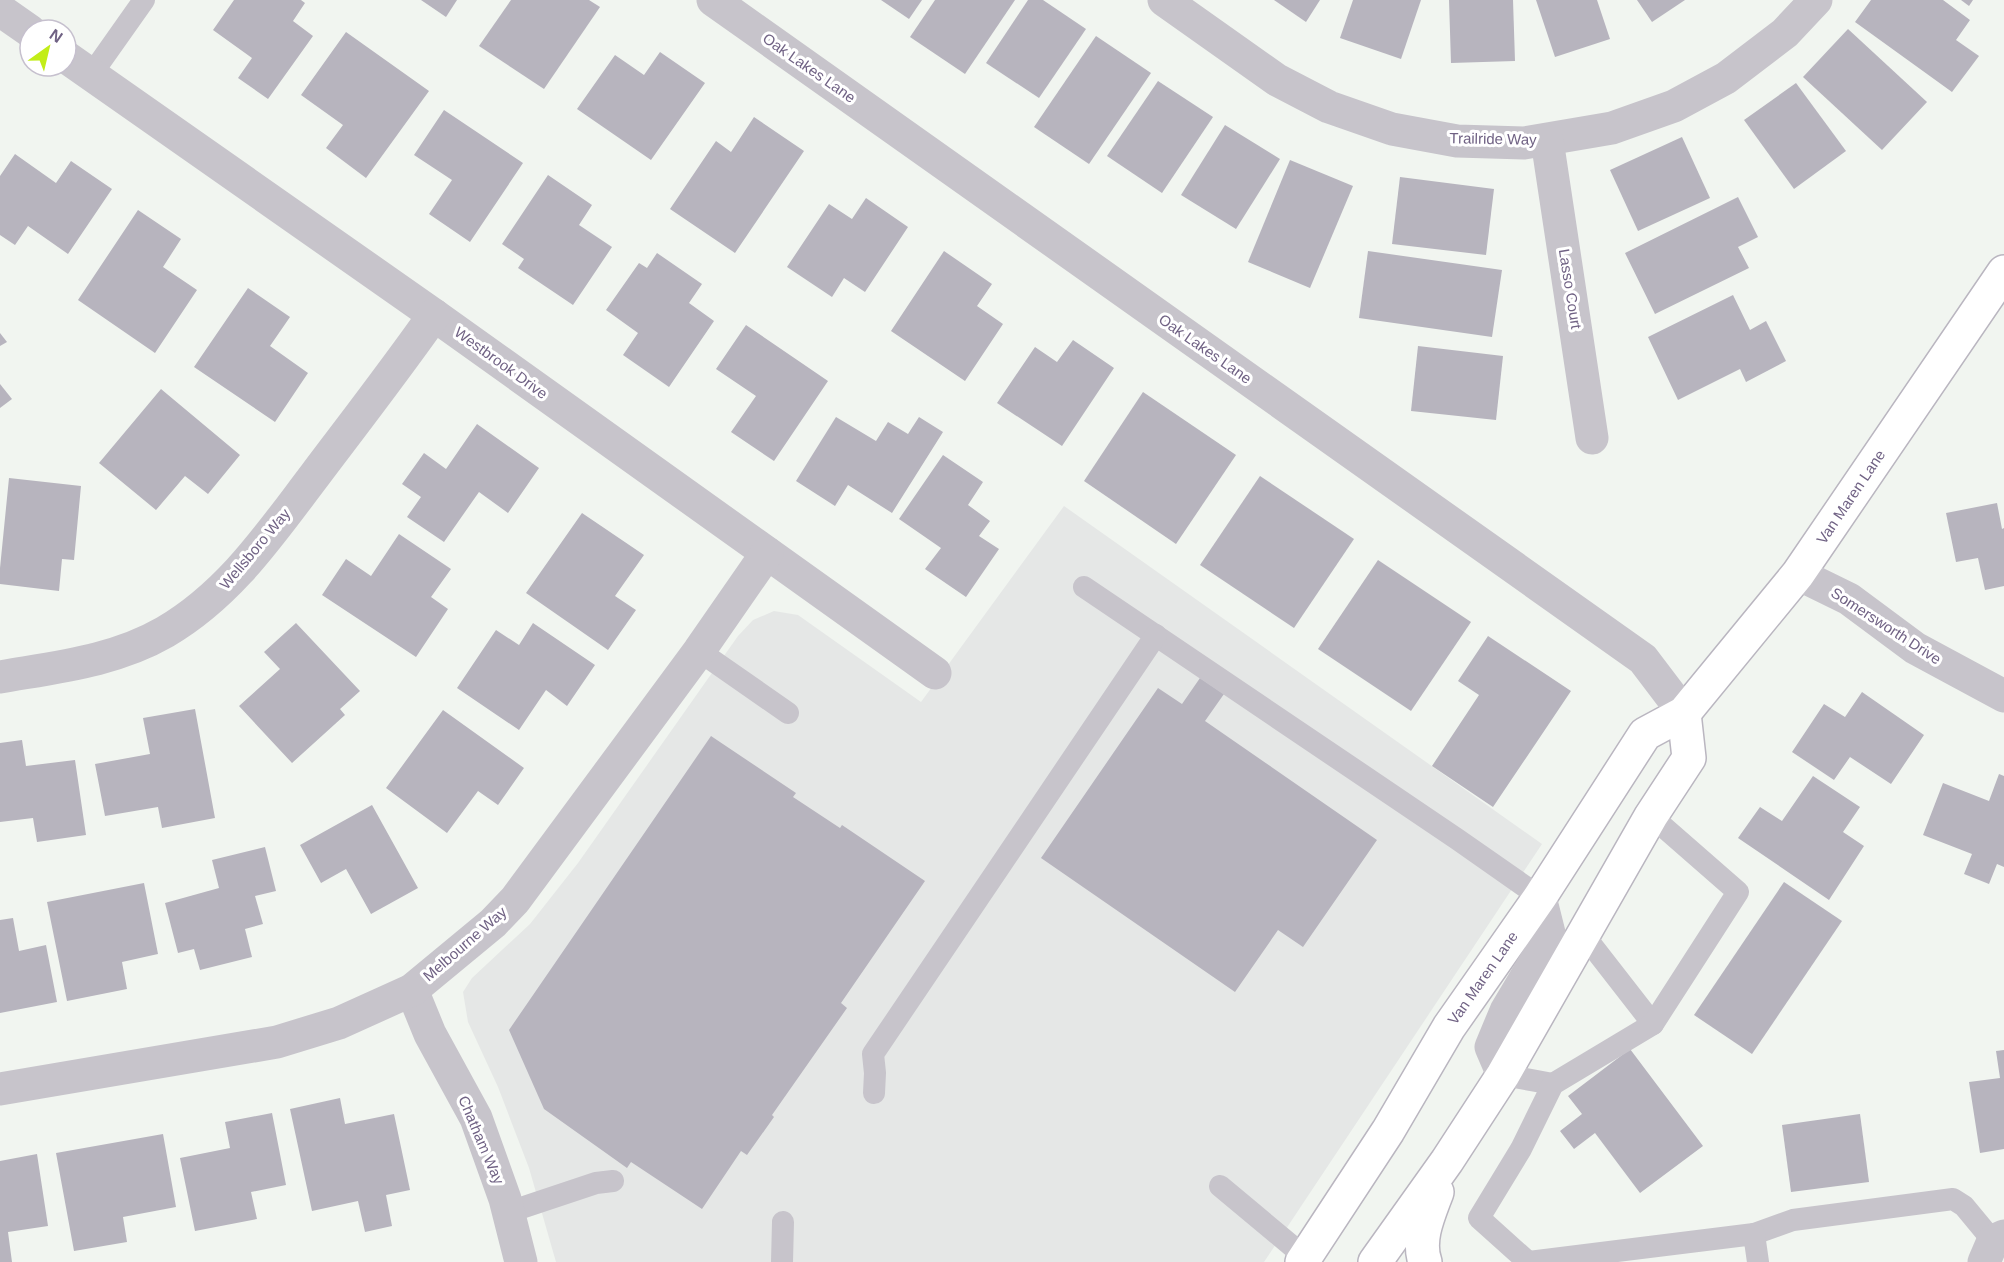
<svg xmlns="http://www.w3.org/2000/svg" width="2004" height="1262" font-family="Arial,sans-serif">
  <rect width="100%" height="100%" fill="#f1f5f0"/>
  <path fill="#e5e7e6" d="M1064 506 1542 844 1264 1262H556L529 1168 498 1087 468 1022 463 992 472 978 530 924 578 863 738 636 753 620 774 611 798 615 921 702Z"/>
  <g fill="#b7b4be">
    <path d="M234 0H301L305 3 293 21 313 36 268 99 238 78 252 58 213 30Z"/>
    <path d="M421 0H457L446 17Z"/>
    <path d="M511 0H589L600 7 544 89 479 46Z"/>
    <path d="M881 0H922L909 19Z"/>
    <path d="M935 0H1015L965 74 910 37Z"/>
    <path d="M1028 0H1043L1086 29 1039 98 986 63Z"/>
    <path d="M1274 0H1320L1306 22Z"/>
    <path d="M1353 0H1421L1401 59 1340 38Z"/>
    <path d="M1449 0H1513L1515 61 1451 63Z"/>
    <path d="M1536 0H1597L1610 39 1555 57Z"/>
    <path d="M1637 0H1685L1652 22Z"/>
    <path d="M1871 0H1943L1970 20 1956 40 1979 56 1952 92 1855 22Z"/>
    <path d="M1961 0H1973L1969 6Z"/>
    <path d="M1848 29 1927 102 1882 150 1803 77Z"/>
    <path d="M346 32 429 91 366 178 326 148 343 125 301 95Z"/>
    <path d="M1096 36 1151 73 1089 164 1034 127Z"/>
    <path d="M660 52 705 83 651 160 577 109 615 55 644 75Z"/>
    <path d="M1158 81 1213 117 1162 193 1107 156Z"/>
    <path d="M1796 83 1846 151 1794 189 1744 120Z"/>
    <path d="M444 110 523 163 470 242 429 214 452 180 414 155Z"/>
    <path d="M754 117 804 151 735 253 670 209 716 141 731 152Z"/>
    <path d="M1225 125 1280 159 1236 229 1181 195Z"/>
    <path d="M1682 137 1710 198 1638 231 1610 170Z"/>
    <path d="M15 154 56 183 71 161 112 189 68 254 28 226 15 245 0 235V176Z"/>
    <path d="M1290 160 1353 186 1310 288 1248 262Z"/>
    <path d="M548 175 592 205 579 225 612 247 573 305 518 268 524 259 502 244Z"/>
    <path d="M1400 177 1494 189 1486 255 1392 244Z"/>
    <path d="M1738 197 1758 237 1738 247 1749 268 1655 314 1625 253Z"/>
    <path d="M866 198 908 227 865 292 844 278 832 297 787 267 829 204 852 219Z"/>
    <path d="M138 210 181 239 163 267 197 290 155 353 78 300Z"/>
    <path d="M944 251 992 284 977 306 1003 324 965 381 891 331Z"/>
    <path d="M1368 251 1502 270 1492 337 1359 318Z"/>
    <path d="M657 253 702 284 689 303 714 321 669 387 623 355 638 333 606 310 639 263 647 268Z"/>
    <path d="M248 288 290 317 270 346 308 373 275 422 194 367Z"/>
    <path d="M1733 295 1750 330 1766 321 1786 361 1746 382 1740 369 1678 400 1648 337Z"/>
    <path d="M746 325 828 381 774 461 731 432 756 396 716 369Z"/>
    <path d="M0 333 7 342 0 346Z"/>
    <path d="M1073 340 1114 368 1062 446 997 403 1035 347 1057 362Z"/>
    <path d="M1418 346 1503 356 1496 420 1411 411Z"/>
    <path d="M0 384 12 399 0 408Z"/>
    <path d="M161 389 240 455 208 494 185 476 156 510 99 463Z"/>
    <path d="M1143 392 1236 455 1176 544 1084 481Z"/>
    <path d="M836 417 876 441 888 422 908 434 919 417 943 432 892 513 848 485 835 506 796 481Z"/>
    <path d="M477 424 539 468 508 513 479 492 444 542 407 517 421 497 402 484 424 453 446 469Z"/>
    <path d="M943 455 983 482 968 505 990 521 979 536 999 549 966 597 925 569 941 548 899 519Z"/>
    <path d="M1260 476 1354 539 1294 628 1200 565Z"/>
    <path d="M9 478 81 486 74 560 62 559 59 591 0 584V568Z"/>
    <path d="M1997 503 2002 529 2004 528V586L1985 590 1978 558 1956 562 1946 513Z"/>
    <path d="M582 513 644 555 615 596 636 610 608 650 526 593Z"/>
    <path d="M399 534 451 569 431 597 448 609 416 657 322 595 346 559 371 576Z"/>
    <path d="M1378 560 1471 622 1411 711 1318 649Z"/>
    <path d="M296 623 360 691 340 709 345 715 292 763 239 706 280 669 264 652Z"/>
    <path d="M533 623 595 665 567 706 546 690 519 730 457 688 496 630 519 645Z"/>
    <path d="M1488 636 1571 691 1493 807 1432 766 1479 695 1458 681Z"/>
    <path d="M1200 678 1224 694 1205 721 1377 840 1303 947 1278 930 1235 992 1041 858 1158 688 1182 704Z"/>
    <path d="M1862 692 1924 735 1891 784 1850 757 1834 780 1792 752 1824 704 1845 717Z"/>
    <path d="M195 709 215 818 162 828 158 807 105 816 95 764 150 754 143 718Z"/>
    <path d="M443 710 524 768 498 805 478 791 447 833 386 788Z"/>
    <path d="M711 736 796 793 793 797 840 828 842 825 925 881 841 1003 847 1008 772 1115 774 1117 747 1155 741 1151 702 1209 631 1162 627 1168 544 1109 509 1030Z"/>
    <path d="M22 740 26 766 75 760 86 835 37 842 33 818 0 822V743Z"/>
    <path d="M1999 774 2004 776V867L1997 864 1989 884 1964 874 1972 854 1923 835 1943 783 1989 801Z"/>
    <path d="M1813 776 1860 807 1843 832 1864 846 1829 900 1738 838 1760 807 1782 821Z"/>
    <path d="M372 805 418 888 371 914 346 869 321 883 300 845Z"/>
    <path d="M265 847 276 891 255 896 263 924 245 929 252 957 200 970 194 949 178 953 165 903 219 888 212 860Z"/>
    <path d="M1784 882 1842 921 1752 1054 1694 1015Z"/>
    <path d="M144 883 158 954 122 962 127 989 67 1001 47 902Z"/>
    <path d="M13 918 19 951 46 945 57 1002 0 1013V920Z"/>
    <path d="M1630 1049 1703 1146 1640 1193 1595 1133 1574 1149 1560 1131 1582 1114 1568 1096Z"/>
    <path d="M2004 1050V1149L1980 1153 1969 1082 2000 1078 1996 1051Z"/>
    <path d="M340 1098 345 1124 394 1114 410 1190 386 1195 392 1226 365 1232 358 1201 312 1211 290 1109Z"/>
    <path d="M272 1113 286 1185 251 1192 257 1219 195 1231 180 1158 230 1148 225 1122Z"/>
    <path d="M1860 1114 1869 1182 1791 1192 1782 1125Z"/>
    <path d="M163 1134 176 1207 123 1217 127 1242 74 1251 56 1153Z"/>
    <path d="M37 1154 48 1226 8 1232 12 1262H0V1161Z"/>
  </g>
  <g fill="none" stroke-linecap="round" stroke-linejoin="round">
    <g stroke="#bab6c0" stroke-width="36">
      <g id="secondary">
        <path d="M1302 1262 1388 1131 1449 1027 1540 897 1645 734 1684 713 1798 574 2004 272"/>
        <path d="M1375 1262 1447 1161 1503 1075 1651 816 1689 758 1684 713"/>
        <path d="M1425 1262C1417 1239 1429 1214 1437 1192"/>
      </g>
    </g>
    <g stroke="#c7c4cb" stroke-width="22">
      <path d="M91 75 144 0"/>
      <path d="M1084 587 1457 839 1540 897"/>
      <path d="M699 651 788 713"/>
      <path d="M1583 934 1653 1024"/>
      <path d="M1503 1075 1553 1084"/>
      <path d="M874 1093 875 1073 873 1054 1156 635"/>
      <path d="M1220 1186 1305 1257"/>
      <path d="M509 1212 596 1183 613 1181"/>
      <path d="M1754 1234 1793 1220 1953 1199 1964 1206 1993 1241"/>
      <path d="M782 1262 783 1222"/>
      <path d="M1528 1262 1479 1218 1521 1149 1553 1084 1653 1024 1738 892 1651 816"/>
      <path d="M1529 1262 1754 1234 1758 1262"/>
    </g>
    <g stroke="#c7c4cb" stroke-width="33">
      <path d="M713 0 1643 659 1684 713"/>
      <path d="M1164 0 1277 80 1329 107 1392 129 1457 141 1524 143 1612 128 1674 106 1726 78 1785 33 1816 0"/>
      <path d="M0 10 30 31"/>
      <path d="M66 57 434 315 935 673"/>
      <path d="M1547 140 1592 438"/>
      <path d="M1798 574 1849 599 1915 648 2004 696"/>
      <path d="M0 677C57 667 115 661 165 632 230 594 270 534 315 475 355 422 396 369 434 315"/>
      <path d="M412 990 430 1034 476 1118 505 1199 521 1262"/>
      <path d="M0 1089 277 1042 339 1023 412 990 493 923 515 900 699 651 767 553"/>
      <path d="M1984 1262 1993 1241 2004 1236"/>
    </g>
    <path stroke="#c7c4cb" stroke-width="33" d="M1503 1075 1491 1047 1506 1011 1550 937 1540 897"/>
    <use href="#secondary" stroke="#fff" stroke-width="33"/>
  </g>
  <g text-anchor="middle" stroke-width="6" stroke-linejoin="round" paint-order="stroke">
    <g font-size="15" fill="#706284" stroke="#fff">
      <text transform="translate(809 68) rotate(35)" y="5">Oak Lakes Lane</text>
      <text transform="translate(1493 139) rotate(1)" y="5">Trailride Way</text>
      <text transform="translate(1570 289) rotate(81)" y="5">Lasso Court</text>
      <text transform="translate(1205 349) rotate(35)" y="5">Oak Lakes Lane</text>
      <text transform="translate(501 363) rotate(36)" y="5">Westbrook Drive</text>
      <text transform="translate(1851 497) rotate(-56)" y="5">Van Maren Lane</text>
      <text transform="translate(255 549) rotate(-50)" y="5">Wellsboro Way</text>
      <text transform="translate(1886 626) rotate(33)" y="5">Somersworth Drive</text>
      <text transform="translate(465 944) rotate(-41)" y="5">Melbourne Way</text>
      <text transform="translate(1483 978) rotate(-55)" y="5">Van Maren Lane</text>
      <text transform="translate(481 1140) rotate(67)" y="5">Chatham Way</text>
    </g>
  </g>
  <g transform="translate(48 48) rotate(34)"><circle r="28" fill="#ffffff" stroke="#c6c0ce" stroke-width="1.5"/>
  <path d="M0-4.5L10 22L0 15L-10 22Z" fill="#c2ed18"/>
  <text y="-9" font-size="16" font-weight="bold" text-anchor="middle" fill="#706284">N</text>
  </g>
</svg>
